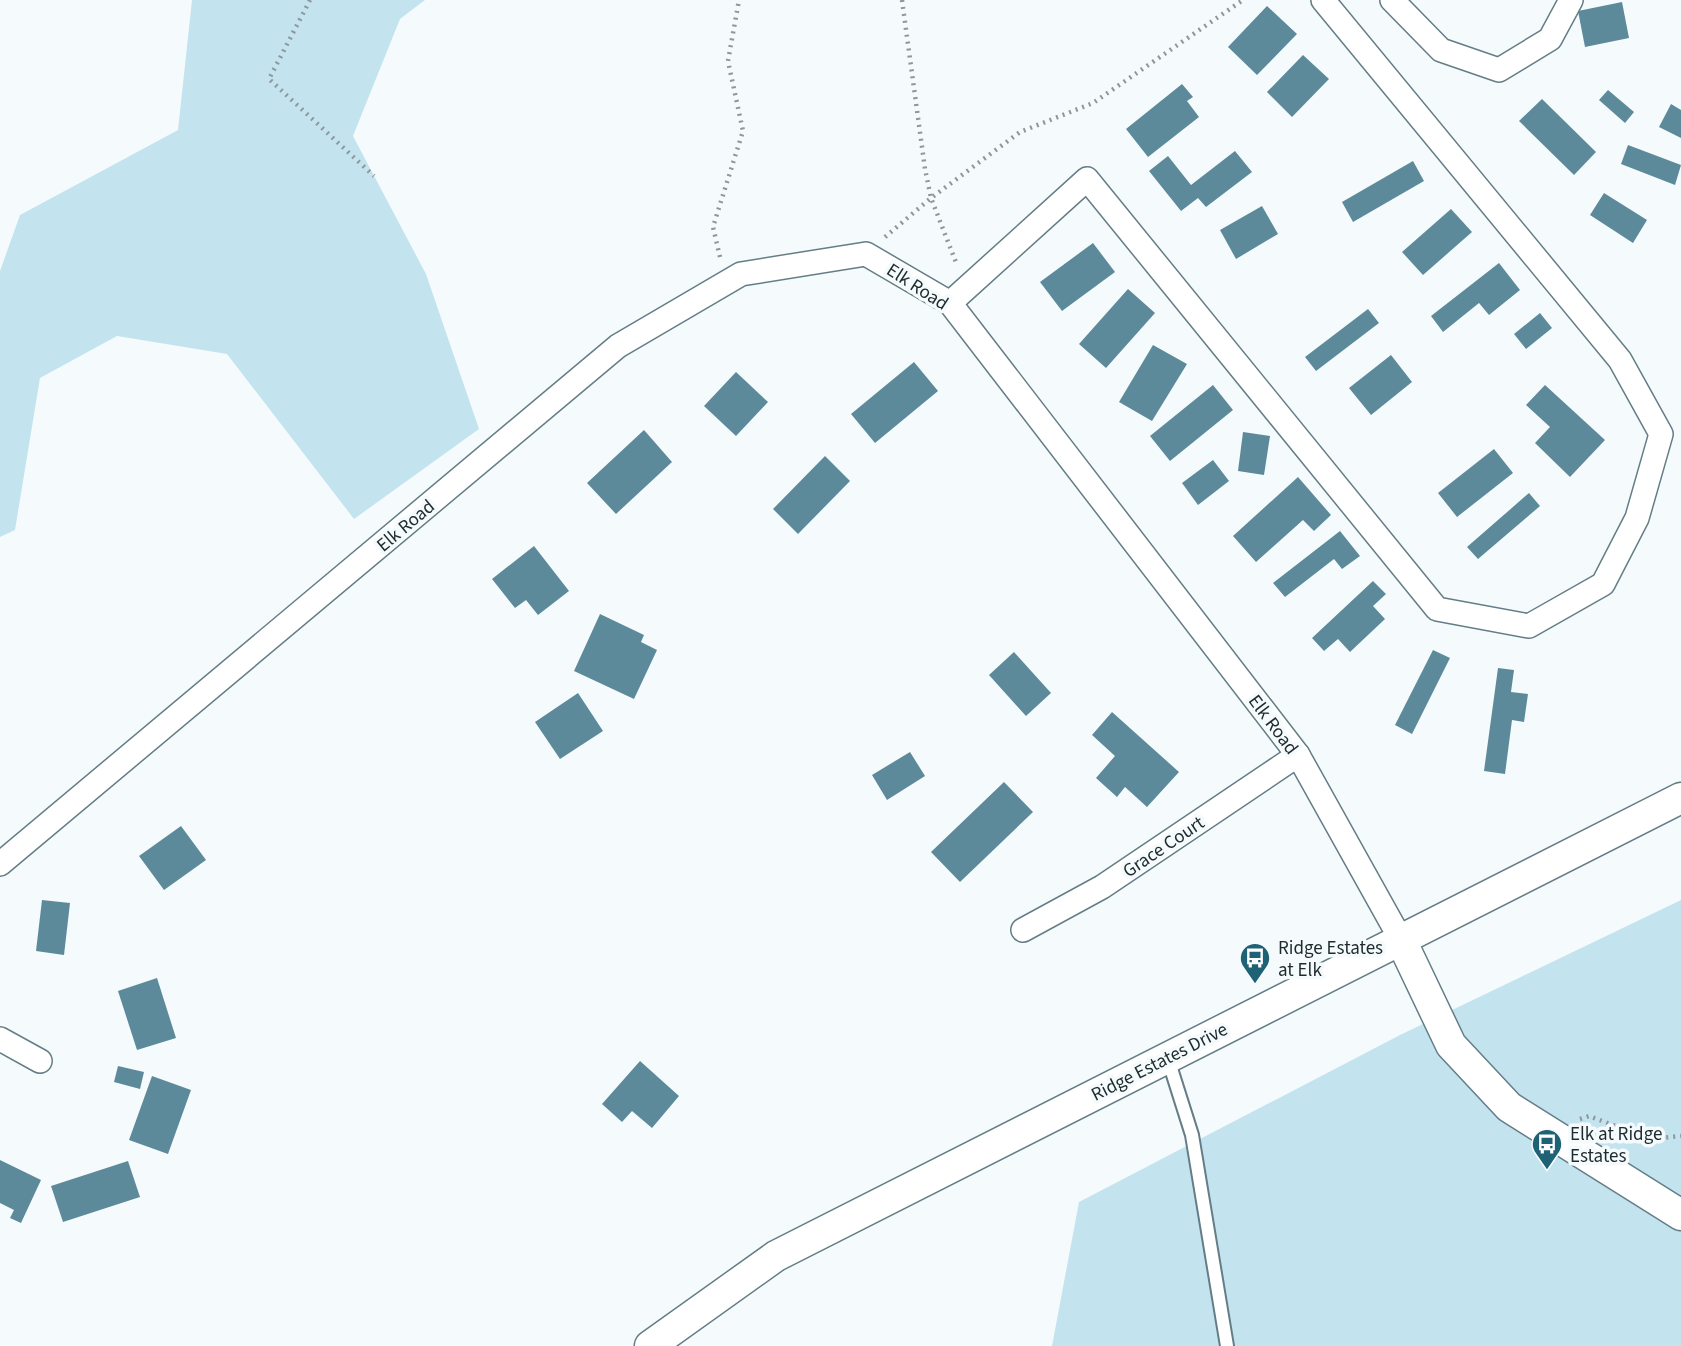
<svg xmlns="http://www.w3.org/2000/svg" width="1681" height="1346" font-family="'Source Sans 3',sans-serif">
  <rect width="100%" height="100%" fill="#f5fbfd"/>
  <g fill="#c3e4ef">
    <path d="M192 0H425L400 19 353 136 426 274 479 429 354 519 227 354 117 336 40 378 15 530 0 537V271L20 215 178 130Z"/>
    <path d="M1681 900V1346H1052L1079 1202 1400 1035Z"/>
  </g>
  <g fill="#5d8a9a">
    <path d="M1622 2 1629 38 1585 47 1578 11Z"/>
    <path d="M1267 6 1297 34 1257 75 1228 47Z"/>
    <path d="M1303 55 1329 79 1292 117 1267 92Z"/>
    <path d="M1182 84 1193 97 1187 101 1199 117 1148 157 1126 129Z"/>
    <path d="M1608 90 1634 112 1625 123 1599 100Z"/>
    <path d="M1542 99 1596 152 1574 175 1519 121Z"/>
    <path d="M1671 104 1681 110V138L1659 127Z"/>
    <path d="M1628 145 1681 165 1675 185 1621 164Z"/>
    <path d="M1235 151 1252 172 1206 207 1198 198 1181 211 1149 171 1168 156 1191 185Z"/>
    <path d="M1413 161 1424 181 1353 222 1342 202Z"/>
    <path d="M1604 193 1647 220 1633 243 1590 215Z"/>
    <path d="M1262 206 1278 234 1236 259 1220 230Z"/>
    <path d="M1451 209 1472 232 1423 275 1402 252Z"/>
    <path d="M1093 243 1115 272 1062 311 1040 282Z"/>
    <path d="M1499 263 1520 290 1489 315 1479 303 1443 332 1431 316Z"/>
    <path d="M1128 289 1155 313 1106 368 1079 344Z"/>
    <path d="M1368 309 1379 323 1316 371 1305 357Z"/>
    <path d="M1540 313 1552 328 1526 349 1514 334Z"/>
    <path d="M1153 345 1187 364 1152 421 1119 402Z"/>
    <path d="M1391 355 1412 382 1371 415 1349 388Z"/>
    <path d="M914 362 938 391 875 443 851 414Z"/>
    <path d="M736 372 768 402 736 436 704 406Z"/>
    <path d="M1213 385 1233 410 1170 461 1150 436Z"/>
    <path d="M1545 385 1605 440 1570 477 1535 443 1550 427 1526 405Z"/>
    <path d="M644 430 672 462 616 514 587 483Z"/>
    <path d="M1243 432 1270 436 1264 475 1238 471Z"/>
    <path d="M1494 449 1513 473 1457 517 1438 493Z"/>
    <path d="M825 456 850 481 798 534 773 509Z"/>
    <path d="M1213 460 1229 481 1198 505 1182 483Z"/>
    <path d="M1298 477 1331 515 1314 531 1303 520 1256 562 1233 536Z"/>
    <path d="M1529 493 1540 506 1478 559 1467 547Z"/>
    <path d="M1340 531 1360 556 1342 569 1334 559 1285 597 1273 583Z"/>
    <path d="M534 546 569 591 538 615 526 600 515 608 492 579Z"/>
    <path d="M1373 581 1386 594 1373 606 1385 619 1350 652 1338 639 1324 651 1312 638Z"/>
    <path d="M600 614 644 635 641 642 657 650 634 699 574 671Z"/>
    <path d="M1433 650 1450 658 1412 734 1395 725Z"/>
    <path d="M1014 652 1051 693 1026 716 989 675Z"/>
    <path d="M1498 668 1514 670 1511 692 1528 694 1524 722 1512 720 1505 774 1484 771Z"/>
    <path d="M578 693 603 731 560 759 535 722Z"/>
    <path d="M1112 712 1179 772 1147 807 1125 787 1117 797 1096 778 1115 756 1092 735Z"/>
    <path d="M910 752 925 776 887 800 872 775Z"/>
    <path d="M1004 782 1033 812 960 882 931 852Z"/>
    <path d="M181 826 206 860 164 890 139 856Z"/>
    <path d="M42 900 70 903 64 955 36 951Z"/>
    <path d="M157 978 176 1038 137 1050 118 991Z"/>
    <path d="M640 1061 679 1096 652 1128 632 1111 622 1122 602 1104Z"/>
    <path d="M118 1066 144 1072 140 1089 114 1082Z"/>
    <path d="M152 1076 191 1090 168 1154 129 1140Z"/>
    <path d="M0 1160 41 1180 21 1223 10 1218 14 1210 0 1203Z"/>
    <path d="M128 1161 140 1197 63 1222 51 1186Z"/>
  </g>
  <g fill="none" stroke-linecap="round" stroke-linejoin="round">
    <g stroke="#647d86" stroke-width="16">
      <path id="service" d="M1168 1059 1192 1135 1227 1346"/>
    </g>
    <g stroke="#647d86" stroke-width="26">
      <g id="minor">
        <path d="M1392 0 1441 50 1499 70 1550 39 1571 0"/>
        <path d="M950 303 1087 179 1437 609 1529 626 1603 584 1637 518 1661 434 1620 360 1323 0"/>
        <path d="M0 864 618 346 741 274 866 254 950 303 1298 755 1400 938"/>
        <path d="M1023 930 1102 887 1298 755"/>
        <path d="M0 1039 40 1061"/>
      </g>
    </g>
    <g stroke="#647d86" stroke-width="33">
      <g id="tertiary">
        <path d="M1400 938 1451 1045 1509 1107 1681 1215"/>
        <path d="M650 1346 776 1256 1681 798"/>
      </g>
    </g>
    <g stroke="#8f979a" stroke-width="4.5" stroke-dasharray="2 5" stroke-linecap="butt">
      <path d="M310 0 269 79 374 176"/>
      <path d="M902 0 925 169 931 198 957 265"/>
      <path d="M885 237 931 198 1020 132 1093 103 1243 0"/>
      <path d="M720 257 713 227 743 131 728 61 739 0"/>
      <path d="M1580 1119 1589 1116 1650 1139 1681 1136"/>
    </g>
    <use href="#service" stroke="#fff" stroke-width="12"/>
    <use href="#minor" stroke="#fff" stroke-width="23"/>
    <use href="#tertiary" stroke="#fff" stroke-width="30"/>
  </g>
  <defs>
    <g id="bus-pin" transform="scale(1.575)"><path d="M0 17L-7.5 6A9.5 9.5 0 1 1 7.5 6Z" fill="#1f6175" stroke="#f5fbfd"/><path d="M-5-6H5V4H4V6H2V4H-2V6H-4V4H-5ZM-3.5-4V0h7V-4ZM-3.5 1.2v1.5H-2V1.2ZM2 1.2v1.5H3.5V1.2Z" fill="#fff"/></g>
  </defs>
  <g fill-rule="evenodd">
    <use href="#bus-pin" x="1255" y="958"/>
    <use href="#bus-pin" x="1547" y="1144"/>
  </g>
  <g text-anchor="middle" stroke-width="7" stroke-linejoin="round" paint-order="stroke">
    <g font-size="19" fill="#1f2a2d" stroke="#f5fbfd">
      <text transform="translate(918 286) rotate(33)" y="7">Elk Road</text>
      <text transform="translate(405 525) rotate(-40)" y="7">Elk Road</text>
      <text transform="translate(1274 724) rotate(53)" y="7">Elk Road</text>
      <text transform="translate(1163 846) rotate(-34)" y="7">Grace Court</text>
      <text transform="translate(1159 1061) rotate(-27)" y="7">Ridge Estates Drive</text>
    </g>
    <g font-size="19" fill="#1f2a2d" stroke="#f5fbfd" text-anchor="start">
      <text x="1278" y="954">Ridge Estates<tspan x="1278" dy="22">at Elk</tspan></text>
      <text x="1570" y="1140">Elk at Ridge<tspan x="1570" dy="22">Estates</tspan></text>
    </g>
  </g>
</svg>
